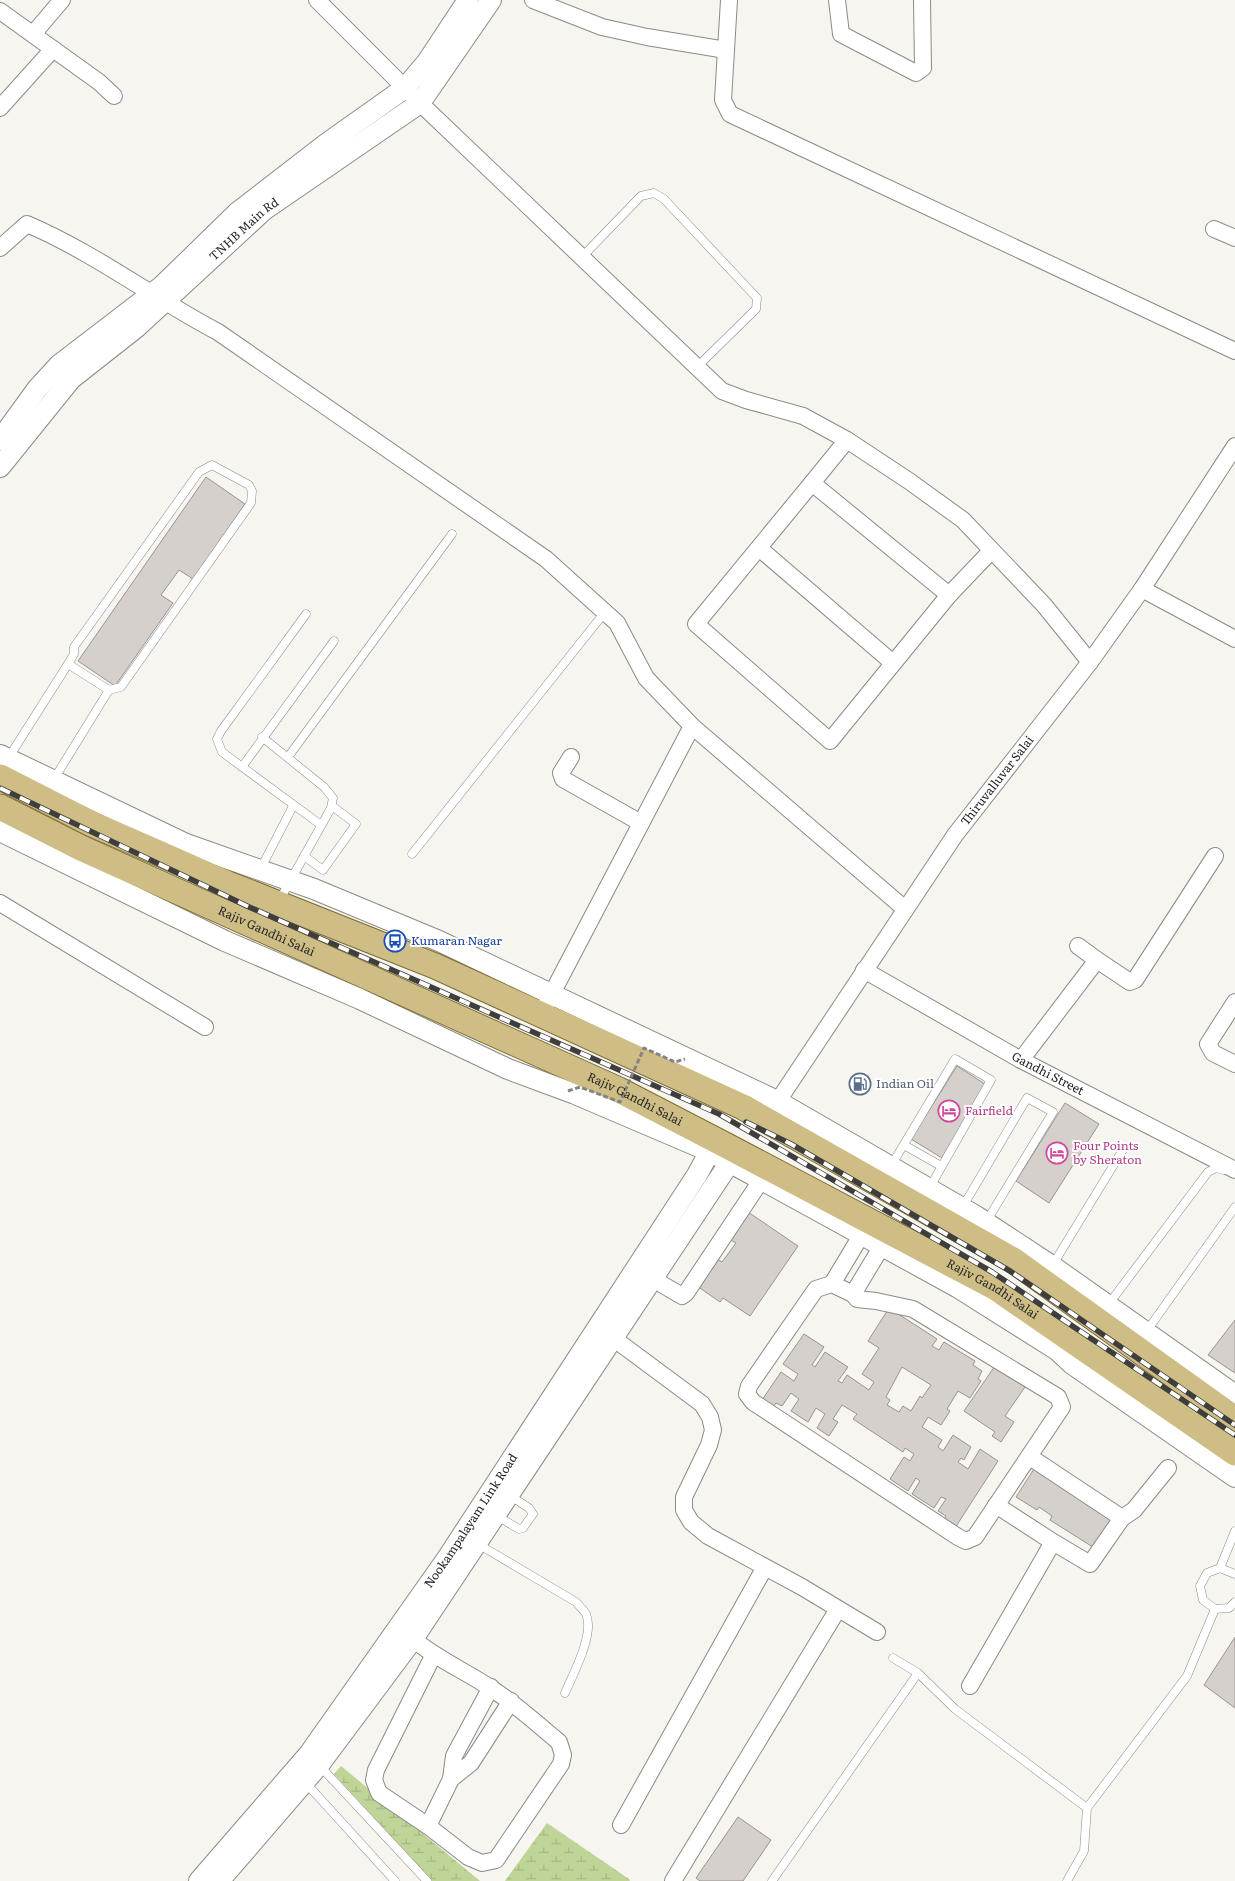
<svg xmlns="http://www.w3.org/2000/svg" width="1235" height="1881" font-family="Literata,serif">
  <defs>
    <pattern id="wetland-marsh" width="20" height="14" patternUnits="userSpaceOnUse" patternTransform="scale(1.25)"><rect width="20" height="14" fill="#bfd598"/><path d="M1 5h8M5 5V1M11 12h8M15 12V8" fill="none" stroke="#a4b783"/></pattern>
  </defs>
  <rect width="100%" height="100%" fill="#f7f5ef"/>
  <g fill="url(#wetland-marsh)">
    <path d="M341 1766 480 1881H432L334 1774Z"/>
    <path d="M547 1823 629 1879 630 1881H505Z"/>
  </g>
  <g fill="#d6d0cc" stroke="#9a9491" fill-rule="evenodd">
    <path d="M206 477 245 504 193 579 179 570 161 595 173 603 115 686 78 661Z"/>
    <path d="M957 1066 985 1084 942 1158 911 1139Z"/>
    <path d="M1065 1103 1099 1124 1049 1203 1016 1181Z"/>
    <path d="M748 1212 798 1246 750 1316 723 1298 720 1302 697 1286 716 1258 722 1262 736 1243 729 1239Z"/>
    <path d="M889 1308 937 1339 932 1346 939 1350 944 1342 975 1361 973 1365 982 1371 978 1379 981 1381 970 1398 958 1391 947 1409 950 1411 941 1425 928 1417 922 1427 942 1440 938 1447 943 1451 953 1435 971 1447 964 1460 961 1458 958 1462 968 1469 980 1449 998 1461 955 1528 943 1521 946 1516 938 1511 946 1499 941 1497 934 1508 912 1494 920 1481 916 1478 908 1491 890 1479 904 1457 910 1461 914 1454 905 1448 903 1452 853 1419 857 1414 842 1405 833 1419 838 1422 829 1436 817 1428 825 1414 816 1408 808 1422 791 1411 799 1399 791 1393 782 1406 776 1403 773 1407 762 1400 781 1372 794 1381 798 1374 783 1364 804 1334 824 1347 812 1365 815 1367 825 1352 848 1367 838 1381 842 1383 847 1375 869 1390 874 1382 862 1374 879 1348 868 1341ZM902 1367 931 1385 922 1398 920 1396 911 1411 903 1406 899 1412 887 1405 890 1400 886 1397Z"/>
    <path d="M1235 1320V1373L1208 1355Z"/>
    <path d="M995 1366 1025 1387 1005 1416 1014 1422 1001 1442 992 1436 995 1432 964 1411Z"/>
    <path d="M1034 1469 1114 1521 1096 1549 1050 1520 1052 1516 1039 1507 1037 1510 1016 1497Z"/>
    <path d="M1235 1637V1708L1204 1685Z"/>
    <path d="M738 1817 771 1840 743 1881H700L696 1878Z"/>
  </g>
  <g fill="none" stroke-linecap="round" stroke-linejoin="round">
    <g stroke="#8b8a84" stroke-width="9">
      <g id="service">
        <path d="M582 257 641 196 654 193 664 199 757 298 756 309 697 367"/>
        <path d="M306 614 221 731 217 739 222 752 321 825"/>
        <path d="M68 664 74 654V647L199 472 212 465 249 485 252 491 251 503 121 687 109 690"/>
        <path d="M262 737 324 787 333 798 331 808 279 901"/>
        <path d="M9 757 68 664 109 690 54 779"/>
        <path d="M288 757 452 534"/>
        <path d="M242 767 334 641"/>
        <path d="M412 854 605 612"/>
        <path d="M304 856 323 870 356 824 332 806"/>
        <path d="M260 870 293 806"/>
        <path d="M904 1145 941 1166"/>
        <path d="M891 1166 955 1059 991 1080 930 1187"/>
        <path d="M962 1208 1027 1098 1053 1112 986 1222"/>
        <path d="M1052 1266 1124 1148"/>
        <path d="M1108 1305 1208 1172 1216 1168 1224 1170"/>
        <path d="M1146 1332 1235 1207"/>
        <path d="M497 1516 519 1529 523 1528 533 1514 529 1508 509 1495"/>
        <path d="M478 1544 576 1602C579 1606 584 1610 586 1614 595 1634 573 1674 565 1693"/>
        <path d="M1220 1568 1235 1531"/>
        <path d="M1235 1574 1220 1568 1207 1573 1200 1586 1203 1600 1215 1609 1229 1608 1235 1602"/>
        <path d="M893 1658 918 1673 955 1709 1087 1808"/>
        <path d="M319 1765 427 1881"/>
        <path d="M305 1782 395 1881"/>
        <path d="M772 1881 918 1673"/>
        <path d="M1067 1881 1084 1851 1087 1808 1187 1676 1215 1609"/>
      </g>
    </g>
    <g stroke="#8b8a84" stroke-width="18">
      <g id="minor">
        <path d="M317 0 420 103 722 391 746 400 803 416 847 440 909 481 963 520 1044 605 1090 662"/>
        <path d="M533 0 602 27 647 37 726 50"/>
        <path d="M729 0 723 100 730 114 1235 351"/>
        <path d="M837 0 841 34 916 73 923 68 922 0"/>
        <path d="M0 11 99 82 114 96"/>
        <path d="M33 34 62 0"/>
        <path d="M0 108 53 49"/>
        <path d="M1214 229 1235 238"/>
        <path d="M0 248 27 224C95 253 153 298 218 332L546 559 617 623 646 678 692 726 905 909"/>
        <path d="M847 440 812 483 949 595"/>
        <path d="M812 483 696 624 830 741 949 595 991 551"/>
        <path d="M759 548 893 663"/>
        <path d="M1142 589 1235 639"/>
        <path d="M571 757 561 773 563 779 641 823"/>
        <path d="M0 903 205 1027"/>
        <path d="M1078 946 1097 960"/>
        <path id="s1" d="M864 970 1021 1060 1235 1170"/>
        <path d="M1235 1002 1208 1044 1213 1053 1235 1064"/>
        <path d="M546 1005 692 726"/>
        <path d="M1021 1060 1097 960 1130 982 1135 980 1215 856"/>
        <path id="s2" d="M772 1110 955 835 1090 662 1142 589 1235 446"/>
        <path d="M653 1279 682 1296 686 1293 762 1179"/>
        <path d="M832 1284 853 1294 857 1299 876 1301 913 1309 1058 1397 1062 1407 975 1537 966 1541 958 1537 753 1402 747 1394 749 1386 816 1289Z"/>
        <path d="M832 1284 862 1234"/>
        <path d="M853 1294 882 1246"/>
        <path d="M613 1338 702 1404 710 1417 713 1430 709 1445 684 1497V1510L691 1522 708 1536 802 1587 877 1632"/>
        <path d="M1030 1457 1122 1518 1134 1510 1168 1468"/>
        <path d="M996 1505 1053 1542"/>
        <path d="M413 1639C438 1660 466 1671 492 1689 516 1704 537 1724 559 1742L563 1755 561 1764 496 1860 482 1863 468 1857 428 1826 379 1793 374 1780 376 1770 433 1656"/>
        <path d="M970 1686 1053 1542 1090 1564 1122 1518"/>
        <path d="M491 1687 454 1756 451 1779 471 1763 511 1701"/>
        <path d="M621 1825 765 1567"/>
        <path d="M428 1826 451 1779"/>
        <path d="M673 1881 838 1609"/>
      </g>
    </g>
    <g stroke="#8b8a84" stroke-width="22">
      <g id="tertiary">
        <path d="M0 440 37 389 59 365 162 286 238 212 326 144 405 88 427 62 468 0"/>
        <path id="s3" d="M0 467 71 379 137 327 264 210 420 103 491 0"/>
        <path d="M0 755 186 844 314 889 439 941 777 1101 976 1216 1052 1266 1235 1395"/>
        <path d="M0 831 225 941 360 999 508 1069 575 1094 711 1152 957 1287 1057 1350 1072 1364 1235 1477"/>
        <path id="s4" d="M199 1881 309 1754 448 1557 697 1175 716 1140"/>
        <path d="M219 1881 319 1765 413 1639 730 1162 735 1151"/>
      </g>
    </g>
    <g stroke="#7f6d30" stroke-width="27">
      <g id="primary">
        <path d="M0 777 92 824 156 852 226 883 435 966 743 1107 1013 1260 1235 1419"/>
        <path id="s5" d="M0 807 81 848 619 1090 727 1146 996 1288 1235 1453"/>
      </g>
    </g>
    <use href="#service" stroke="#fff" stroke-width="8"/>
    <use href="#minor" stroke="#fff" stroke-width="16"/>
    <use href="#tertiary" stroke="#fff" stroke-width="20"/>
    <use href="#primary" stroke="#cebe86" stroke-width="25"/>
    <g stroke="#3f3e3c" stroke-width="5.5">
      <g id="rail">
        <path d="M0 788 247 906 719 1114 992 1272 1235 1435"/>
        <path d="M746 1122 791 1144 1010 1271 1235 1425"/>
      </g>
    </g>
    <use href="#rail" stroke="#fff" stroke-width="4" stroke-dasharray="11" stroke-linecap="butt"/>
    <path stroke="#868481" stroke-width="3" stroke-dasharray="5 2.5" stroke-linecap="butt" d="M568 1091 580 1087 620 1102 644 1048 675 1062 685 1059"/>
  </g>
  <defs>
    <g id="bus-ring" transform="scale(1.125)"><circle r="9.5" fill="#fff" stroke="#1a4fb4" stroke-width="1.5"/><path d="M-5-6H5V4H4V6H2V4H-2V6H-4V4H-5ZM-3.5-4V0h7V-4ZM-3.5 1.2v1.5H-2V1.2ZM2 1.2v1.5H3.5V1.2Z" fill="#1a4fb4"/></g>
    <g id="fuel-ring" transform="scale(1.125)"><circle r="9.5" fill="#fff" stroke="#5c6f8a" stroke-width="1.5"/><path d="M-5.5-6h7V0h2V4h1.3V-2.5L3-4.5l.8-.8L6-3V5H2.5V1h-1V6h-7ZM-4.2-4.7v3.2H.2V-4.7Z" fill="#5c6f8a"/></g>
    <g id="hotel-ring" transform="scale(1.125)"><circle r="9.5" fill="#fff" stroke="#d1479c" stroke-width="1.5"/><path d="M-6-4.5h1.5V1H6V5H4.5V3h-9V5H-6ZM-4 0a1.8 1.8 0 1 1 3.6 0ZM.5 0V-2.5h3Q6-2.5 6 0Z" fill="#d1479c"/></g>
  </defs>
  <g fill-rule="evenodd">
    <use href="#bus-ring" x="395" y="941"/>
    <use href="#fuel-ring" x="860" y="1084"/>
    <use href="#hotel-ring" x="949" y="1111"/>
    <use href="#hotel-ring" x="1057" y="1153"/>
  </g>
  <g text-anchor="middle" stroke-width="4" stroke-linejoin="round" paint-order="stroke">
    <g font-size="12" fill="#292826" stroke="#fff">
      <text dy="4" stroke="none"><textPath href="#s3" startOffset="342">TNHB Main Rd</textPath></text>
      <text dy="4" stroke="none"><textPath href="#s2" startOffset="399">Thiruvalluvar Salai</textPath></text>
      <text dy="4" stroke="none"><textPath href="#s5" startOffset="294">Rajiv Gandhi Salai</textPath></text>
      <text dy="4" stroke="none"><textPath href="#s1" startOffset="211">Gandhi Street</textPath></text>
      <text dy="4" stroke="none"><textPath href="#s5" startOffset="699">Rajiv Gandhi Salai</textPath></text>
      <text dy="4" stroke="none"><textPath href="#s5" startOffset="1104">Rajiv Gandhi Salai</textPath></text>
      <text dy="4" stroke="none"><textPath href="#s4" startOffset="452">Nookampalayam Link Road</textPath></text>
    </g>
    <g font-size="12" fill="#164399" stroke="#fff" text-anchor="start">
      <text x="411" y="945">Kumaran Nagar</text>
    </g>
    <g font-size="12" fill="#4e5e75" stroke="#fff" text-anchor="start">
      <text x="876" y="1088">Indian Oil</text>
    </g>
    <g font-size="12" fill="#b23c85" stroke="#fff" text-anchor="start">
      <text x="965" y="1115">Fairfield</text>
      <text x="1073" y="1150">Four Points<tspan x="1073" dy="14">by Sheraton</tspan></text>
    </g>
  </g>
</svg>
